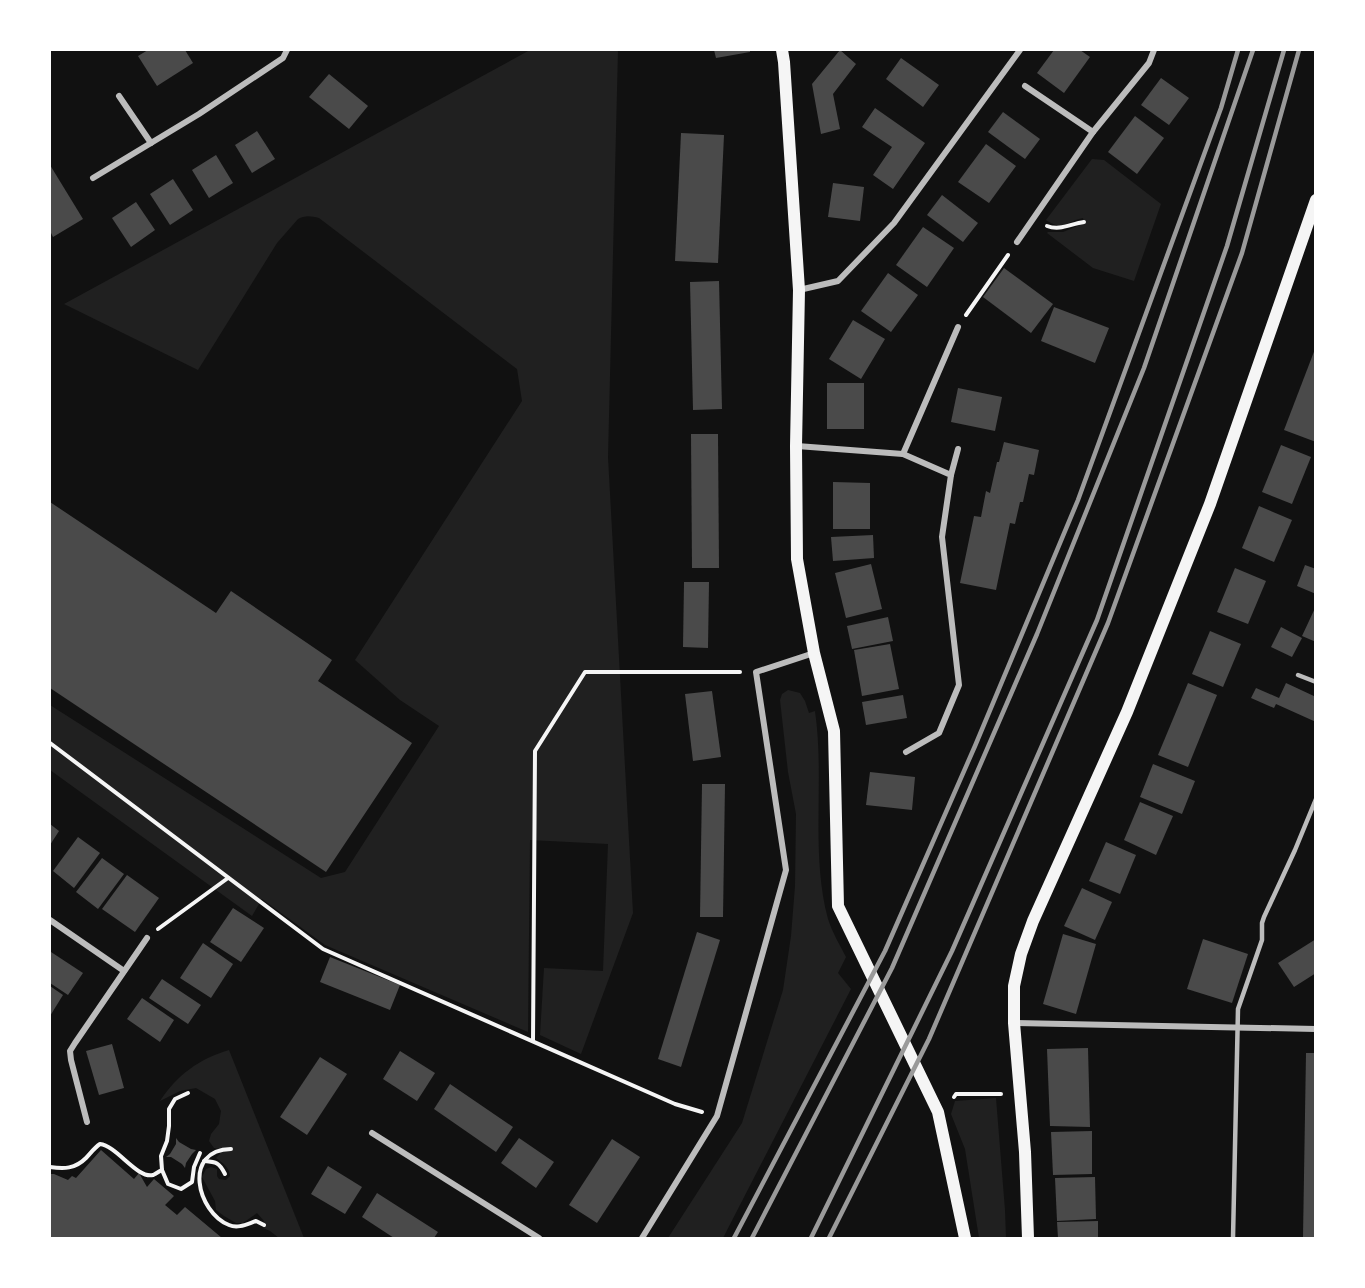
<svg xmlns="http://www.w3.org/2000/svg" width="1365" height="1288" font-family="'Sofia Sans Condensed',sans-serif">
  <rect width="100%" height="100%" fill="#111"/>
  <g fill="#202020">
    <path d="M530 50H618L608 457 633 913 581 1054 540 1035 544 968 603 971 608 844 530 840 528 1032 325 945 262 899 252 916 50 770V705L321 878 345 872 439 726 400 700 355 660 522 401 517 369 319 218C311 216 305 215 298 219L277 243 198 370 64 304Z"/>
    <path d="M1092 159 1104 160 1161 204 1134 281 1093 268 1047 233 1048 232H1063L1080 225 1084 224 1083 218C1066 221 1064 232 1046 220Z"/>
    <path d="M788 690 800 693 805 701 809 713 815 711C825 780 810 851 828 919 832 932 840 945 846 957L838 973 851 989 723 1238H668L742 1123 783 990 791 936 795 886 796 814 788 772 780 700 782 694Z"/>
    <path d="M229 1050 304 1238H279L270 1231 263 1228 264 1221 257 1213 243 1223H236L224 1216 216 1210 215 1201 202 1177 206 1169 211 1167 217 1169V1176L219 1179 226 1180 230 1176C229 1167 223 1163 216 1158L220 1154V1149L214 1148 209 1141 211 1134 219 1124 221 1111 215 1099 196 1088 180 1091 160 1101C177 1075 199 1059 229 1050Z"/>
    <path d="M996 1098 1005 1210 1006 1238H979L965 1149 951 1114 955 1101Z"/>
  </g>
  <g fill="#4a4a4a">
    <path d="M148 50H185L193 63 157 86 138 56Z"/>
    <path d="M714 50H750V52L716 58Z"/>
    <path d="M840 50 856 64 833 94 840 129 821 134 812 84Z"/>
    <path d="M1054 50H1080L1090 57 1064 93 1037 73Z"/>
    <path d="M901 58 939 85 923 107 886 79Z"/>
    <path d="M329 74 368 106 349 129 309 97Z"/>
    <path d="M1161 78 1189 98 1169 125 1141 105Z"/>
    <path d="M875 108 925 143 893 189 873 175 892 147 862 127Z"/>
    <path d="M1003 112 1040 139 1025 159 988 132Z"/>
    <path d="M1135 116 1164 138 1137 174 1108 152Z"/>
    <path d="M257 131 275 159 252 173 235 145Z"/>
    <path d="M681 133 724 135 718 263 675 261Z"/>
    <path d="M986 144 1016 166 989 203 958 182Z"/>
    <path d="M216 155 233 183 209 198 192 170Z"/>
    <path d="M50 165 83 219 53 237 50 231Z"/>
    <path d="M173 179 193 210 170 225 150 194Z"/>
    <path d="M833 183 864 187 860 221 828 217Z"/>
    <path d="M942 195 978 223 963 242 927 215Z"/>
    <path d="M136 202 155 230 131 247 112 218Z"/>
    <path d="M923 227 954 248 927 287 896 265Z"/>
    <path d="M1004 268 1053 304 1031 333 983 297Z"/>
    <path d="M888 273 918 295 891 332 861 311Z"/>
    <path d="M719 281 722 409 693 410 690 282Z"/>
    <path d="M1054 307 1109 328 1095 363 1041 341Z"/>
    <path d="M853 320 885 339 861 379 829 359Z"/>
    <path d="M1315 349H1316V442L1284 430Z"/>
    <rect x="827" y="383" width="37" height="46"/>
    <path d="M958 388 1002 397 995 431 951 422Z"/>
    <path d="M691 434H718L719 568H692Z"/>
    <path d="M1004 442 1039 450 1034 475 1029 474 1023 502H1020L1015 524 1010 523 996 590 960 583 974 516 981 517 986 491 990 493 997 462H999Z"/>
    <path d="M1281 445 1311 457 1292 504 1262 492Z"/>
    <path d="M833 482 870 483V529H833Z"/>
    <path d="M50 502 216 613 231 591 332 660 318 681 412 743 326 872 50 688Z"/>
    <path d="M1259 506 1292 520 1274 562 1242 548Z"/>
    <path d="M873 535 874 558 833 561 831 537Z"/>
    <path d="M871 564 882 609 846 618 835 573Z"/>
    <path d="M1305 565 1316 569V594L1297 586Z"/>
    <path d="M1235 568 1266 581 1248 624 1217 612Z"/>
    <path d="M684 582H709L708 648 683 647Z"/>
    <path d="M1316 606V642L1302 636Z"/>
    <path d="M888 617 893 641 852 649 847 626Z"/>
    <path d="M1281 627 1302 638 1292 657 1271 647Z"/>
    <path d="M1210 631 1241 644 1223 687 1192 674Z"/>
    <path d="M890 644 899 689 862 696 854 650Z"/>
    <path d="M1188 683 1217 695 1188 767 1158 755Z"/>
    <path d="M1286 683 1316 697V722L1276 704 1274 708 1251 698 1256 688 1279 698Z"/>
    <path d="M712 691 721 757 693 761 685 694Z"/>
    <path d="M903 695 907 718 866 725 862 702Z"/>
    <path d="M1153 764 1195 781 1182 814 1140 797Z"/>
    <path d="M870 772 915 777 912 810 866 805Z"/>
    <path d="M702 784H725L723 917H700Z"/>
    <path d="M1140 802 1173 816 1156 855 1124 840Z"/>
    <path d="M50 824 59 831 50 845Z"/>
    <path d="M78 837 100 853 74 888 53 871Z"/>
    <path d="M1106 842 1136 855 1120 894 1089 881Z"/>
    <path d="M102 858 124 874 98 909 76 892Z"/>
    <path d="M127 875 159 898 135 932 102 909Z"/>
    <path d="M1082 888 1112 902 1095 940 1064 926Z"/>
    <path d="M233 908 264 928 241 962 210 942Z"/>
    <path d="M697 932 720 940 681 1067 658 1059Z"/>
    <path d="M1063 934 1096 944 1076 1014 1043 1004Z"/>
    <path d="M1203 939 1248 954 1232 1003 1187 989Z"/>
    <path d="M1316 939V973L1294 987 1278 963Z"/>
    <path d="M203 943 233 964 211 998 180 978Z"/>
    <path d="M51 952 83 973 68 995 50 983V954Z"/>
    <path d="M330 957 400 985 390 1010 320 982Z"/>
    <path d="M162 979 201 1005 188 1024 149 998Z"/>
    <path d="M50 986 63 995 50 1016Z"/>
    <path d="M142 998 174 1020 160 1042 127 1019Z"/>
    <path d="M112 1044 124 1088 99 1095 86 1051Z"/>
    <path d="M1088 1048 1090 1127 1050 1126 1047 1049Z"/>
    <path d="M400 1051 435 1073 417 1101 383 1079Z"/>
    <path d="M1306 1053H1316V1237H1303Z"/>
    <path d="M320 1057 347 1074 307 1135 280 1117Z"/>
    <path d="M450 1084 513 1127 496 1152 434 1109Z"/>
    <path d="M1092 1131V1174L1053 1175 1051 1132Z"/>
    <path d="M176 1138 179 1142 191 1149 196 1150 192 1154 186 1163 185 1168 182 1164 171 1157H166L170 1154 176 1144Z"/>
    <path d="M519 1138 554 1162 536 1188 501 1163Z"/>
    <path d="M612 1139 640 1157 597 1223 569 1205Z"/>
    <path d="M101 1150 134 1179 139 1173 147 1187 154 1179 174 1196 165 1205 177 1215 185 1207 222 1238H50V1174H54L68 1180 72 1176 76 1178Z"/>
    <path d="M328 1166 362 1187 345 1214 311 1194Z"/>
    <path d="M1095 1177 1096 1219 1057 1221 1055 1178Z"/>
    <path d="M377 1193 438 1232 434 1238H394L362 1217Z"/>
    <path d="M1098 1221V1238H1058L1057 1222Z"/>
  </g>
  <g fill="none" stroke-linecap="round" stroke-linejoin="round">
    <g stroke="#f5f5f5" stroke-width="4">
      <path d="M1047 226C1060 231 1070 224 1084 222"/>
      <path d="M966 315 1008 255"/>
      <path d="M50 743 323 949 675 1104 702 1112"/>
      <path d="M158 929 228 878"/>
      <path d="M533 1041 535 751 585 672H740"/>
      <path d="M188 1093 175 1099 169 1109V1126L167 1141 161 1156 162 1170 168 1184 181 1189 192 1182 194 1167 200 1153"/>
      <path d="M954 1097 956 1094H1001"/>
      <path d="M231 1149C182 1150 197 1212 229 1225 238 1229 247 1224 256 1221L264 1225"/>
      <path d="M204 1161C216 1162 219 1162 225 1174"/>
      <path d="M50 1167C64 1169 75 1169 86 1158 91 1153 94 1148 100 1144 117 1146 137 1179 153 1175 154 1175 161 1170 162 1170"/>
    </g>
    <g stroke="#bcbcbc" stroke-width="4.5">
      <path d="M1298 675 1316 682"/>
      <path d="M1233 1238 1238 1009 1262 940V923L1264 917 1295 850 1316 799"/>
    </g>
    <g stroke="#bcbcbc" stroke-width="6">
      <path d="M1025 86 1093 132"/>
      <path d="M119 96 151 143"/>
      <path d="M93 178 199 114 283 58 287 50"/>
      <path d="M1017 242 1093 132 1149 63 1154 50"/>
      <path d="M799 290 838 281 894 223 1020 50"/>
      <path d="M797 446 903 454 951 475 942 537 959 685 939 733 906 752"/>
      <path d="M903 454 958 327"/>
      <path d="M951 475 958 449"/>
      <path d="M50 920 124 971"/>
      <path d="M1014 1023 1316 1029"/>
      <path d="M87 1122 71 1060 70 1051 75 1043 147 938"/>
      <path d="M372 1133 539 1238"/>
      <path d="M642 1238 717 1116 786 870 756 672 814 653"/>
    </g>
    <g stroke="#f5f5f5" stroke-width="12">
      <path d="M782 50 784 62 799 290 796 446 797 559 814 653 834 731 838 906 938 1112 965 1238"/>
      <path d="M1028 1238 1025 1152 1014 1023V986L1021 954 1033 921 1127 712 1210 504 1316 200"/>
    </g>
    <g stroke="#9a9a9a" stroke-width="4.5">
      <path d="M734 1238 885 951 975 746 1078 500 1221 108 1238 50"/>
      <path d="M752 1238 892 968 1037 634 1144 368 1253 50"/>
      <path d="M811 1238 952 951 1097 620 1227 246 1284 50"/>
      <path d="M829 1238 929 1039 1108 623 1242 253 1299 50"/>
    </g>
  </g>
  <rect width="1365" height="1288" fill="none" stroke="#ffffff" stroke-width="102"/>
</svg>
